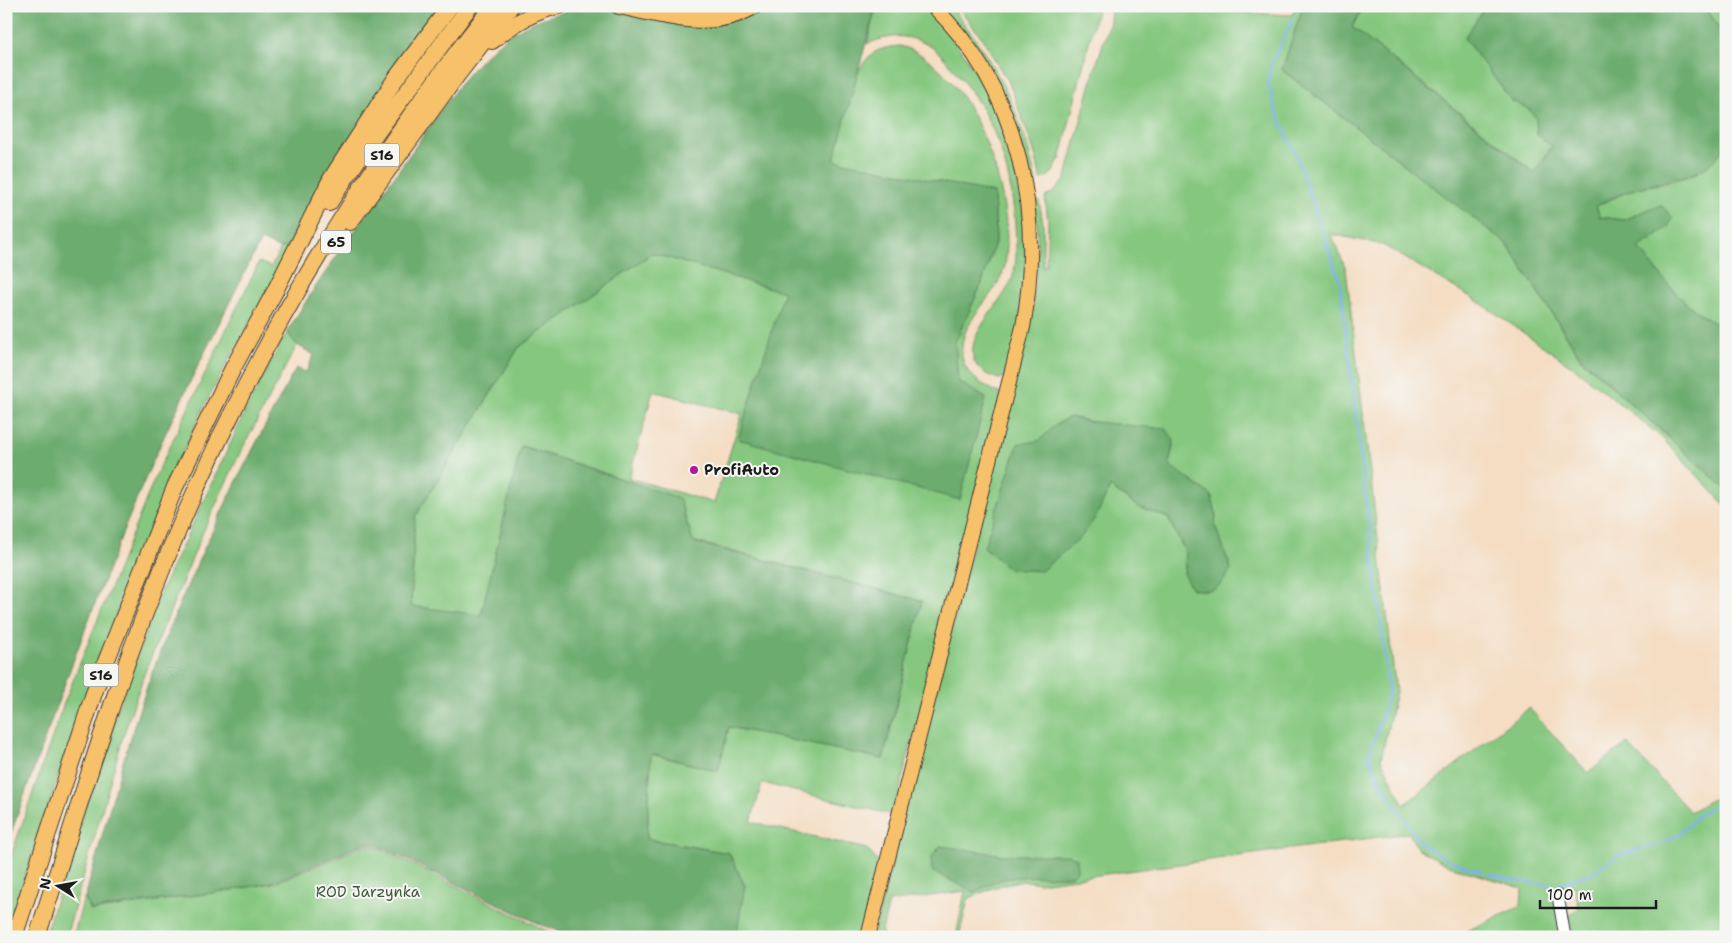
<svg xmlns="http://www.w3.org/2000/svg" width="1732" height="943" font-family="'Shantell Sans',sans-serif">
  <rect width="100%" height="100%" fill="#f6f6f2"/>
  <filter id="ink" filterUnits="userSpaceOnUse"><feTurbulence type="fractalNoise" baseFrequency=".02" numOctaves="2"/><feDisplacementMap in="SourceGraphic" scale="10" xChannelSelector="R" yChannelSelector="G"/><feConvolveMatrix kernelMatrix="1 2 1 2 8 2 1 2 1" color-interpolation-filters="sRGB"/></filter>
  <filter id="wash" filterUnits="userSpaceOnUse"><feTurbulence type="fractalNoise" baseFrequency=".0096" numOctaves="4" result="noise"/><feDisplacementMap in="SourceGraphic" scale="20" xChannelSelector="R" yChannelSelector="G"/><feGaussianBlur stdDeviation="1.12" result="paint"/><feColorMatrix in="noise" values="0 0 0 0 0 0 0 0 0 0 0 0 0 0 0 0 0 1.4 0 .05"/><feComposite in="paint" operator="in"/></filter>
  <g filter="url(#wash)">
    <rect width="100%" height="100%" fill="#f4ddc3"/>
    <g fill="#85c77f" stroke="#50724e" fill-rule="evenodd">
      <path d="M876 6H923C1002 82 1033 192 1024 299 1022 325 1011 352 1005 377L999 379C987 375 975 370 973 356 969 330 1003 303 1012 279 1018 261 1016 242 1015 223 1010 163 994 117 955 71 947 61 939 51 928 45 907 33 888 35 867 44Z"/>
      <path d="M941 6H950L957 14C998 67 1023 116 1036 182L1030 180 1026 161Z"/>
      <path d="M957 6H1098L1060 160H1058C1055 171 1052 176 1041 179L1034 151 1008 80 1003 74 983 39Z"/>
      <path d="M1111 6C1171 6 1231 13 1292 15L1296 6H1303L1282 70 1507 244 1581 359 1726 489V506L1660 436 1573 367 1479 302 1383 245 1331 234 1346 269 1396 691 1381 759 1404 805 1529 708 1588 773 1627 743 1690 812 1726 791V937H1572L1568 917 1574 911 1579 909 1575 886 1553 891 1561 937H1453L1521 906 1522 888 1449 866 1417 848 1409 833 1039 883C1014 877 990 889 968 899L959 937H956L965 891 889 902 882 931 883 937H873L1028 329C1037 284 1040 249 1035 203L1039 200 1043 223V267L1046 265 1048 221 1045 197 1055 191 1065 180 1093 75 1110 22ZM1070 417 1174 440 1169 465 1211 495 1216 513 1215 526 1231 569 1184 575 1186 553 1168 518 1138 507 1110 487C1090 530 1076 540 1041 570L1009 569 1005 488 1018 444 1039 441Z"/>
      <path d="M1364 6H1486L1464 38 1512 101 1529 109 1536 118 1538 135 1552 146 1535 173 1352 27Z"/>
      <path d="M1705 6H1716L1726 19V39Z"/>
      <path d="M900 46C972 64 1017 199 1005 265 999 294 965 316 962 345 959 373 979 383 1001 394L893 815 762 783 751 822 867 849 880 865 863 937H735L745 886 729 853 647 839 651 754 718 771 729 727 883 759 922 601 693 541 679 498 522 446 481 616 411 607 415 517 519 347 652 253 784 292 958 381 955 342 982 283 996 239 994 193 834 161C841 133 849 72 871 55 879 48 890 47 900 46ZM653 391 742 414 714 503 629 478Z"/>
      <path d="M1726 145V329C1685 310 1666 282 1639 248L1648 209 1625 220 1600 217 1596 206 1636 188 1666 183 1724 148Z"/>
      <path d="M292 245C261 309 221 367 192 432 119 594 61 764 6 934V870L64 703 156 475 259 262 271 267 280 249Z"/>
      <path d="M287 332 297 345 239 455 203 532 145 672 124 733 66 937H44L105 745 160 593 249 404Z"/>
      <path d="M366 845 379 848 553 934 554 937H73L84 898 91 911 274 883Z"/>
    </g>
    <g fill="#6cac6e" stroke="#446445">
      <path d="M6 6H442L292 245 280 249 261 240C219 324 176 406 139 493 91 609 48 728 6 847Z"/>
      <path d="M764 6H876L834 160 994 193 996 239 982 283 955 342 958 381 986 398 960 500 738 439 784 292 652 253 519 347 415 517 411 606 481 615 521 446 679 498 693 542 922 601 883 759 729 727 718 771 651 754 647 839 729 853 745 886 736 937H567L560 931 541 925 379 846 366 843 273 882 234 890 91 910 85 898C107 819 127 739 156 662 195 560 244 464 296 368L306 372 314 355 297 345 287 332C323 271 367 215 408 157 437 117 464 70 504 39 530 20 560 10 592 8L741 19Z"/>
      <path d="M1303 6H1364L1352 27 1534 173 1552 146 1537 135 1536 118 1529 109 1512 101 1464 38 1486 6H1705L1726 39V145C1702 184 1670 177 1635 189 1622 193 1608 200 1596 206L1600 217 1625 220 1648 209 1661 205 1673 218 1668 227 1639 248C1666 282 1686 311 1726 329V489L1581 358 1507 244 1282 70Z"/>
      <path d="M1070 417 1085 421 1166 429 1174 440 1169 465 1211 495 1216 513 1215 526 1231 569C1219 589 1215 593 1192 589L1184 575 1186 553 1168 518 1138 507 1110 487 1096 517 1081 537 1041 571 1009 569 984 547 1018 444 1039 441 1055 425Z"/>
      <path d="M940 846 1004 855H1069L1077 858V871L1071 876C1039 878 1001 871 976 893L932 871 931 858Z"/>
    </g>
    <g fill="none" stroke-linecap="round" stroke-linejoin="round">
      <g stroke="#7eb1ea" stroke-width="2.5">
        <path d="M1293 20 1271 64 1268 83 1276 111 1296 155 1340 282 1389 692 1369 756 1380 782 1421 844 1450 861 1483 872"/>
        <path d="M1662 843 1678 835 1701 813 1726 800"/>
        <path d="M1489 874 1511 880 1552 885"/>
        <path d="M1558 884 1591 873 1619 855 1657 845"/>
      </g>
    </g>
  </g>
  <g filter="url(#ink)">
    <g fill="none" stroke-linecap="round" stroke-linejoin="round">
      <g stroke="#3c3935" stroke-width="13">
        <path id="minor" d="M1558 896 1565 937"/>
      </g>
      <g stroke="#3c3935" stroke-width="16">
        <path id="major" d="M868 937 1023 327C1044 213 1019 89 933 6"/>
      </g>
      <g stroke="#3c3935" stroke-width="18">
        <g id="highway">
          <path d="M619 6C664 15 711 32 754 6"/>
          <path d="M680 6 699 9 727 6"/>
          <path d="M492 41C511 25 534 11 559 6"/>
          <path d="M329 203 367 146 470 6"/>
          <path d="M350 222 458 74 511 6"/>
          <path d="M14 937 96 687 175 487 233 368 274 293 331 179 394 81 450 6"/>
          <path d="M37 937C81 799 123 659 180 526 260 338 366 165 493 6"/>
        </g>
      </g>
      <use href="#minor" stroke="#fff" stroke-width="11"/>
      <use href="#major" stroke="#f6c16b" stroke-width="14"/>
      <use href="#highway" stroke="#f6c16b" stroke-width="16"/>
    </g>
  </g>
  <circle fill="#b5179e" stroke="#f6f6f2" stroke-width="2" cx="694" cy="470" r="5"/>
  <g text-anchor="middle" stroke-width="4" stroke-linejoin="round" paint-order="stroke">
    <g fill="#f6f6f2" stroke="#5d5d5c" stroke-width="1">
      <rect x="364.5" y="143.5" width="35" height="23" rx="4"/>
      <rect x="321" y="230.5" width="30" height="23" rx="4"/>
      <rect x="83.5" y="663.5" width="35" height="23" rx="4"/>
    </g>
    <g font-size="14" font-weight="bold" fill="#1c1c1c">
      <text x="382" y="160">S16</text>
      <text x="336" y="247">65</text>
      <text x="101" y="680">S16</text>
    </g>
    <g font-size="15" font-weight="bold" fill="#1c1c1c" stroke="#f6f6f2" text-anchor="start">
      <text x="704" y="475">ProfiAuto</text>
    </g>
    <g font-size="15" fill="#41583f" stroke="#f6f6f2">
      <text x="368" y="897">ROD Jarzynka</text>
    </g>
  </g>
  <rect width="1732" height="943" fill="none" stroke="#f6f6f2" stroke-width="25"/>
  <g transform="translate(58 886) rotate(281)" stroke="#f6f6f2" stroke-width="4" paint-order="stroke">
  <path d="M0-4L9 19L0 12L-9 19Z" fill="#1c1c1c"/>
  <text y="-8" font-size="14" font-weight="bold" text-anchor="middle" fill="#1c1c1c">N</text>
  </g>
  <path d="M1540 900v8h116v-8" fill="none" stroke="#1c1c1c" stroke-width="2.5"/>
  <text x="1547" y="900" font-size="15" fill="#1c1c1c" stroke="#f6f6f2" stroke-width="4" paint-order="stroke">100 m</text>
</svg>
